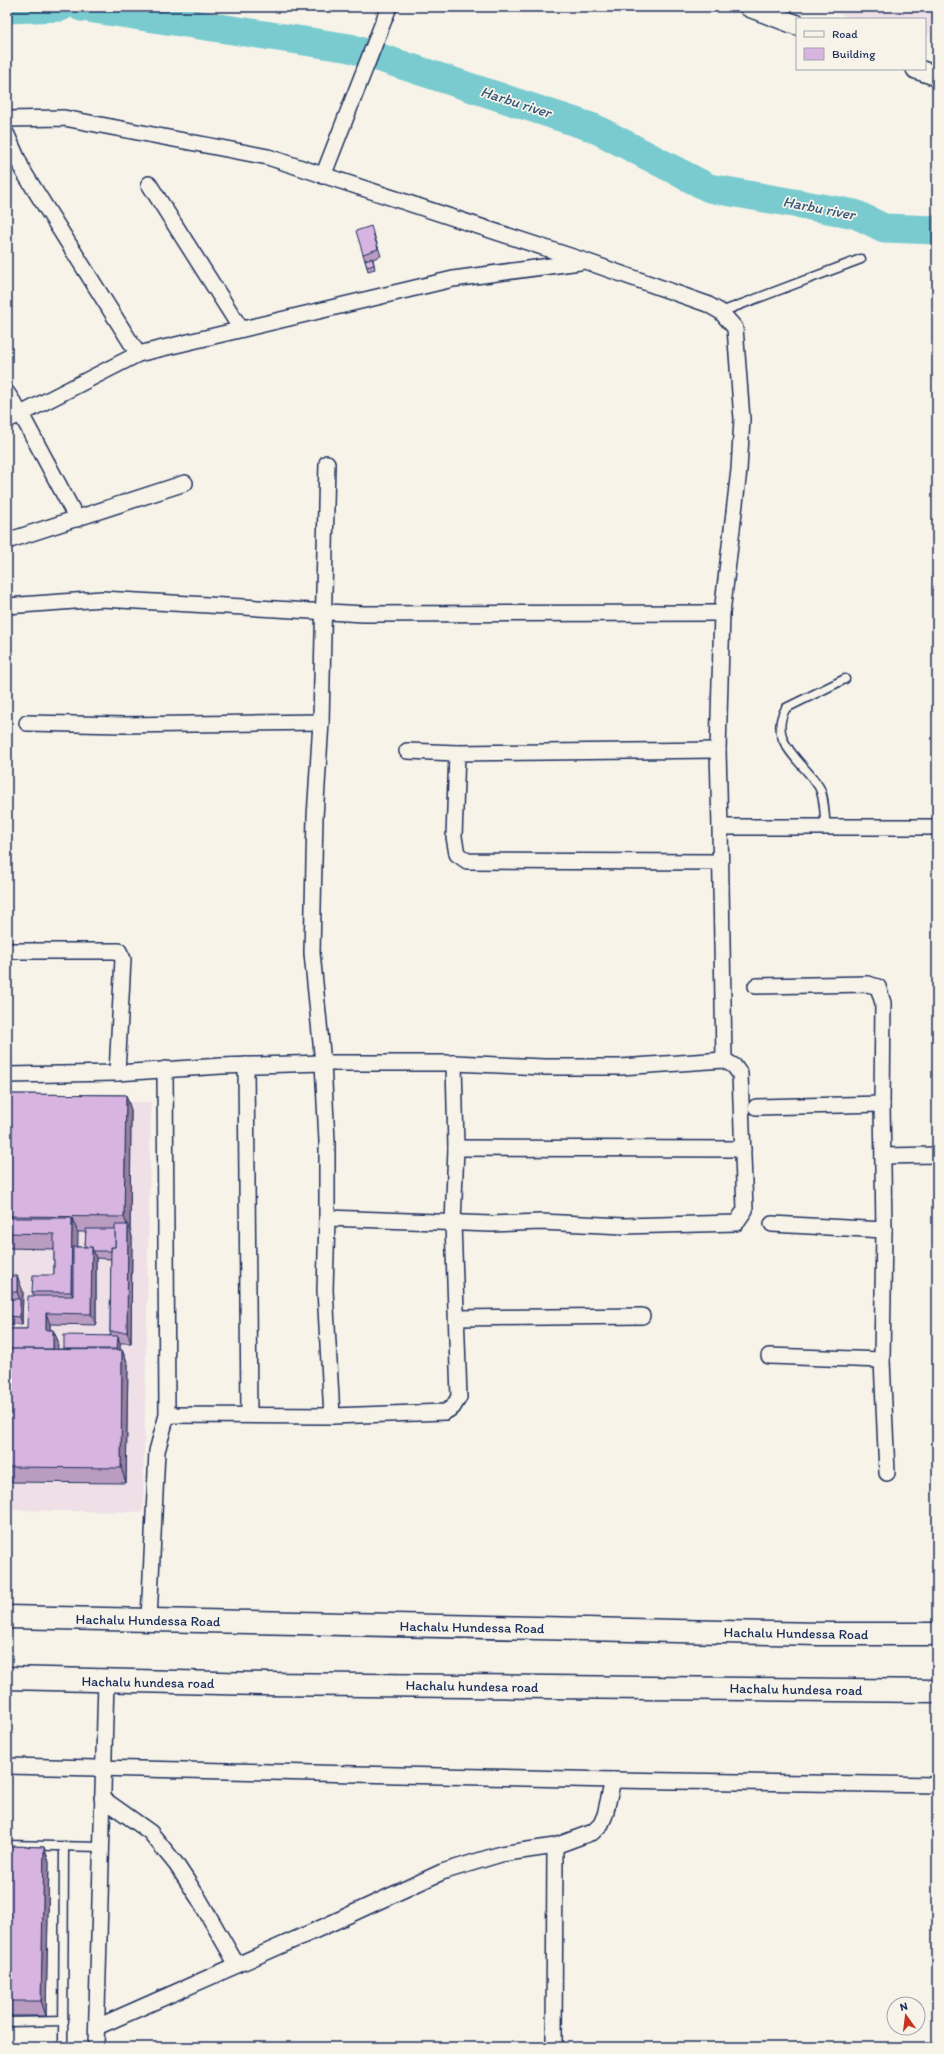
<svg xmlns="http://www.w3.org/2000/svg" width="944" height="2054" font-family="Itim,sans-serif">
  <rect width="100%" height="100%" fill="#f7f3e8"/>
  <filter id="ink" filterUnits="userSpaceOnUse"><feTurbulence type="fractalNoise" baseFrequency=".025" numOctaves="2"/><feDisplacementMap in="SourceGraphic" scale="8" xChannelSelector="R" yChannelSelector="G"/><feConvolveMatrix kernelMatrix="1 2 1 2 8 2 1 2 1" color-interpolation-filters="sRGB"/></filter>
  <g filter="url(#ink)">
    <g fill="#eee0e6">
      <path d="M819 7H937V11L929 35 925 37V19H854Z"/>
      <path d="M7 1100 151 1102 143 1512 7 1510Z"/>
    </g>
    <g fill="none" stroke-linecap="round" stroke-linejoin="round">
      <g stroke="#7acbd0" stroke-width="29">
        <path d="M81 7 350 48 594 128 709 188 855 214 884 228 937 230"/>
        <path d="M7 9 61 7"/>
      </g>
      <g stroke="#1b2f5e" stroke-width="11">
        <g id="service">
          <path d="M721 312 861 259"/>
          <path d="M826 827C824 815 825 797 819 787 804 762 766 741 786 708L845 679"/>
          <path d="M7 1845 101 1847"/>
          <path d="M7 2022 64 2021"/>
          <path d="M63 2047 64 1846"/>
        </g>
      </g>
      <g stroke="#1b2f5e" stroke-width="18">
        <g id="minor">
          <path d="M7 119 64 118 268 157 585 261 707 304 721 312 735 328 742 419 739 470 722 613 718 750 720 827"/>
          <path d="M7 135 23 171 138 354"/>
          <path d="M323 176 389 7"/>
          <path d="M149 184 241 329"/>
          <path d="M7 393 21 414 77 519"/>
          <path d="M7 420 21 414 138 354 453 279 580 262"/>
          <path d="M327 463 321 722 315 817 312 953 323 1063 327 1141V1218L325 1290 332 1416"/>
          <path d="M7 541 185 483"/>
          <path d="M7 606 102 599 364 614 722 613"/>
          <path d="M27 723 123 725 321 722"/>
          <path d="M718 750 457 753 454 837 457 854 467 861 720 862"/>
          <path d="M407 751 457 753"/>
          <path d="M7 951H119L123 959 117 1073"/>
          <path d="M756 986 868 984 878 987 883 1003 882 1104 884 1230 882 1360 887 1473"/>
          <path d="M724 1060 720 827H937"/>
          <path d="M246 1065 249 1414"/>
          <path d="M7 1075 117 1073 221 1066 323 1063H454L544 1067H620L724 1060 734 1066 740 1074 745 1210 736 1223 623 1226 541 1222 491 1224 327 1218"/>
          <path d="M756 1107 882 1104"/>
          <path d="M456 1148 743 1149"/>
          <path d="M883 1156 937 1155"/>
          <path d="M772 1224 884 1230"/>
          <path d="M457 1318 642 1316"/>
          <path d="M769 1356 882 1360"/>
          <path d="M167 1415 332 1416 445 1412 453 1407 459 1397 453 1223 456 1148 454 1063"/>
          <path d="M149 1619 157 1451 167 1415 165 1069"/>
          <path d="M7 1766 613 1780 937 1785"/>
          <path d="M102 1798 150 1832 176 1864 199 1899 237 1965"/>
          <path d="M97 2027 323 1927 442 1872 501 1854 555 1846 593 1832 601 1824 605 1815 613 1780"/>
          <path d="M96 2047 106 1681"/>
          <path d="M554 2047 555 1846"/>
        </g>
      </g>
      <g stroke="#1b2f5e" stroke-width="22">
        <g id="tertiary">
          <path d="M749 7 797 25"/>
          <path d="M916 69 937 76"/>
        </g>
      </g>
      <g stroke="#1b2f5e" stroke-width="25">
        <g id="primary">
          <path d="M7 1617 820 1634H937"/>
          <path d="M7 1678 265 1684 937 1691"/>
        </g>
      </g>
      <use href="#service" stroke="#f7f3e8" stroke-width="8"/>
      <use href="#minor" stroke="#f7f3e8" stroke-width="15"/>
      <use href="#tertiary" stroke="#f7f3e8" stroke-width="19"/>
      <use href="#primary" stroke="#f7f3e8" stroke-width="22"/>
    </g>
    <g fill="#ba9cc1" stroke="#1b2f5e" fill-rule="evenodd">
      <path d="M374 234 381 256 373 259 375 269 368 271 363 254Z"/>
      <path d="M7 1094 126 1095 131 1110 130 1229 132 1237 131 1343H120V1350H122L128 1364 126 1483 7 1482V1329H27L34 1296 32 1292 54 1275V1249L7 1248ZM77 1232H86L85 1247H77ZM96 1258 111 1259 110 1332 111 1335 64 1349H57L58 1341 53 1330H50V1324L96 1325Z"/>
      <path d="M7 1276 23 1291 22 1324H7Z"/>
      <path d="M7 1846 44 1847 49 1862 46 2016H7Z"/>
    </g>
    <g fill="#977f9d" stroke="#1b2f5e">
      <path d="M126 1095 131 1110 130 1229 132 1237 131 1343 127 1332 128 1228 124 1217Z"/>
      <path d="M72 1218 78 1233 77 1307 71 1292Z"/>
      <path d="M92 1247 96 1258V1325L91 1314Z"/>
      <path d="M17 1276 23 1291 22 1324 20 1317V1300L17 1292Z"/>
      <path d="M46 1313 50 1324V1341L46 1330Z"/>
      <path d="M53 1330 58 1341 57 1364 53 1353Z"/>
      <path d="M118 1336 120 1343V1361L117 1354Z"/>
      <path d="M122 1350 128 1364 126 1483 121 1468Z"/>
      <path d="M44 1847 49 1862 46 2016 41 2001Z"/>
    </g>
    <g fill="#d8b5e0" stroke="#1b2f5e">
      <path d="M371 226 378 249 363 254 356 231Z"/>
      <path d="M372 258 374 265 367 267 365 260Z"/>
      <path d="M7 1094 126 1095 124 1217 7 1216Z"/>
      <path d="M7 1218H72L71 1292H32L33 1275H54V1234L7 1233Z"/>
      <path d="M115 1225H128L127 1332H110L111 1247H115Z"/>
      <path d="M86 1229H115V1247H111V1251H93L92 1247H85Z"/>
      <path d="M73 1247H92L91 1314 46 1313V1330H53V1349H7V1329H27L28 1296H73Z"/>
      <rect x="7" y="1276" width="10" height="16"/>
      <path d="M7 1299H20V1317L7 1316Z"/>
      <path d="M64 1335 118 1336 117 1349H64Z"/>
      <path d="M7 1349 122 1350 121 1468 7 1467Z"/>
      <path d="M7 1846 44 1847 41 2001H7Z"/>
    </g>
  </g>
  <g text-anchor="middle" stroke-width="3.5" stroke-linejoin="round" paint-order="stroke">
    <g font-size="14" fill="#1b2f5e" stroke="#f7f3e8">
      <text transform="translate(148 1620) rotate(1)" y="5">Hachalu Hundessa Road</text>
      <text transform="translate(472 1627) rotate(1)" y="5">Hachalu Hundessa Road</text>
      <text transform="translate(796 1633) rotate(1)" y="5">Hachalu Hundessa Road</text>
      <text transform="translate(148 1682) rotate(1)" y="5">Hachalu hundesa road</text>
      <text transform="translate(472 1686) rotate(1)" y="5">Hachalu hundesa road</text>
      <text transform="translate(796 1689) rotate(1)" y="5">Hachalu hundesa road</text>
    </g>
    <g font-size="15" font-style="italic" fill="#33567a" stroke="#f7f3e8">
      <text transform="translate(516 102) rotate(18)" y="5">Harbu river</text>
      <text transform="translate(819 208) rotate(11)" y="5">Harbu river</text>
    </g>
  </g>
  <rect width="944" height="2054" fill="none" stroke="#f7f3e8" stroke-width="24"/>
  <rect x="12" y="12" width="920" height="2030" fill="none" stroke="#1b2f5e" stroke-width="1.5" filter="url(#ink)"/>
  <rect x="796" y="18" width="130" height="52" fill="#f7f3e8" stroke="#9fa5b1"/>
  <rect x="804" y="31" width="20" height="6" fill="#f7f3e8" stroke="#9fa5b1"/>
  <text x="832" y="38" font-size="12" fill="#1b2f5e">Road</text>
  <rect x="804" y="48" width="20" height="12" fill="#d8b5e0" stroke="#9fa5b1"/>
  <text x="832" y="58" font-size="12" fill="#1b2f5e">Building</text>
  <g transform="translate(906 2016) rotate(346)"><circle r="19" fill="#f7f3e8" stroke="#9fa5b1"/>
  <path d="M0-3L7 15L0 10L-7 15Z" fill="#c8321e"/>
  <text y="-6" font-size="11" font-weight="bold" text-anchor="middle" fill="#1b2f5e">N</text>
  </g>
</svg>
